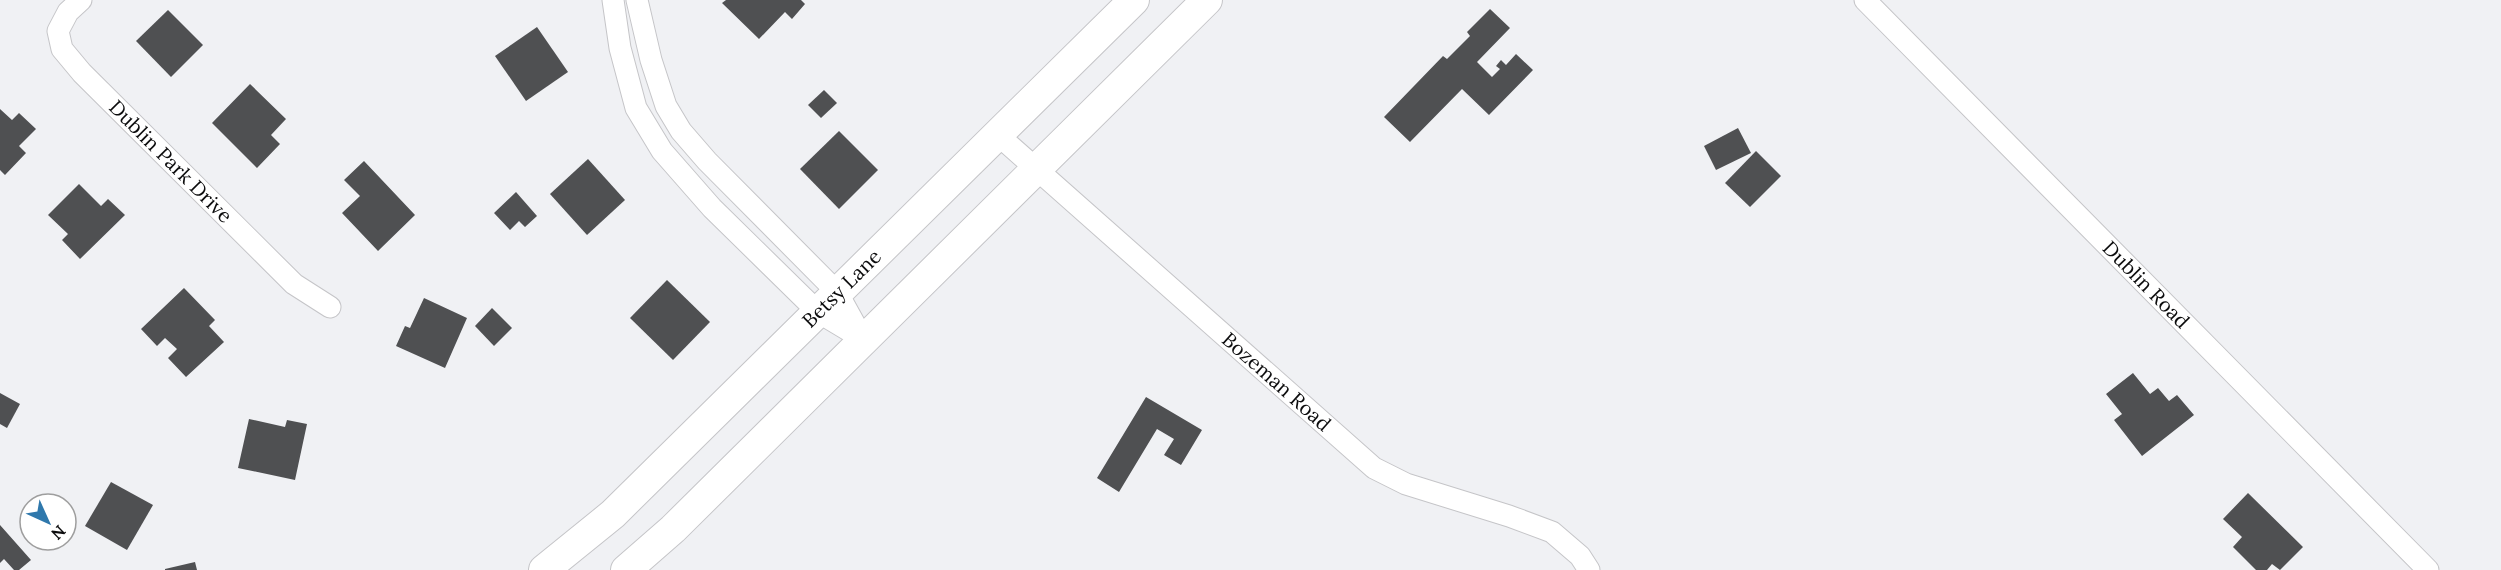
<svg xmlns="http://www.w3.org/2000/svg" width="2501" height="570" font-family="Lora,serif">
  <rect width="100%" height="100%" fill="#f0f1f4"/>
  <g fill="#4f5052">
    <path d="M726 0H801L805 4 792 19 785 12 759 39 722 3Z"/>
    <path d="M1490 9 1510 28 1477 62 1492 77 1500 69 1496 66 1501 60 1506 65 1516 54 1533 70 1489 115 1462 89 1410 142 1384 117 1443 56 1447 59 1470 36 1467 32Z"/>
    <path d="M168 10 203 45 171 77 136 41Z"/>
    <path d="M537 27 568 72 526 101 495 56Z"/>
    <path d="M250 84 286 119 271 135 280 144 257 168 212 123Z"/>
    <path d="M824 90 837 103 821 118 808 105Z"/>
    <path d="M0 109 12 120 19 113 36 129 19 146 26 153 5 175 0 170Z"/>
    <path d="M1738 128 1751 153 1716 170 1704 146Z"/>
    <path d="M839 131 878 170 839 209 800 169Z"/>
    <path d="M1756 151 1781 176 1750 207 1725 183Z"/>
    <path d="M588 159 625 200 587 235 550 194Z"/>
    <path d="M364 161 415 215 378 251 342 213 360 196 344 180Z"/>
    <path d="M79 184 101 206 108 199 125 215 80 259 62 240 68 234 48 215Z"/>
    <path d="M516 192 537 216 525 227 519 221 510 230 494 213Z"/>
    <path d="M667 280 710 322 673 360 630 318Z"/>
    <path d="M184 288 215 320 209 326 224 342 186 377 168 358 177 349 165 338 157 346 141 329Z"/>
    <path d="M424 298 467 318 445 368 396 346 405 326 410 328Z"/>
    <path d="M492 308 512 328 494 346 475 326Z"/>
    <path d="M2133 373 2150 394 2158 388 2169 401 2177 395 2194 415 2142 456 2114 420 2122 414 2106 394Z"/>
    <path d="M0 393 20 404 7 428 0 424Z"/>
    <path d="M1146 397 1202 430 1181 465 1164 455 1174 439 1157 429 1119 492 1097 478Z"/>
    <path d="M249 419 285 427 287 420 307 424 295 480 238 468Z"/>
    <path d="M111 482 153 505 127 550 85 526Z"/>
    <path d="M2248 493 2303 547 2280 570 2272 564 2267 570H2256L2233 547 2242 537 2223 519Z"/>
    <path d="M0 525 31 560 19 570H14L4 559 0 563Z"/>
    <path d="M195 562 197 570H165V569Z"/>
  </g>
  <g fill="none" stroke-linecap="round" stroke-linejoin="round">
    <g stroke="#c5c5c8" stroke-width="23">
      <g id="street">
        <path id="s1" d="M81 0 68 12 58 31 62 49 82 73 294 284 330 307"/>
        <path d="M613 0 620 48 636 108 662 151 712 208 818 312 863 339 837 292 707 161 681 131 666 106 651 60 637 0"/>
        <path id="s2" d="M1865 0 2428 570"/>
        <path id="s3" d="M998 135 1374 468 1406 484 1509 516 1552 532 1580 556 1589 570"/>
      </g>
    </g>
    <g stroke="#c5c5c8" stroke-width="32">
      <g id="secondary">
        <path id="s4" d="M544 570 613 514 1134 0"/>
        <path d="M626 570 673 529 1207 0"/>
      </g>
    </g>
    <use href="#street" stroke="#fff" stroke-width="21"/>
    <use href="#secondary" stroke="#fff" stroke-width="30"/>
  </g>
  <g text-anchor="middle" stroke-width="6" stroke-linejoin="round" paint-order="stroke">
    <g font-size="20" fill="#0c0c0d" stroke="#fff">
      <text dy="7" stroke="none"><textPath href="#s1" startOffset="214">Dublin Park Drive</textPath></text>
      <text dy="7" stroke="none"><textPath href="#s2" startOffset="400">Dublin Road</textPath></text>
      <text dy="7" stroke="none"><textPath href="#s4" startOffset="410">Betsy Lane</textPath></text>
      <text dy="7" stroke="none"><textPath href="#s3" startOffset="372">Bozeman Road</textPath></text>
    </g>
  </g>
  <g transform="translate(48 522) rotate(135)"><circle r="28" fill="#ffffff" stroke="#9e9e9e" stroke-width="1.5"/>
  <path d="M0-4.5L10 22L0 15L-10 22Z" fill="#2f78ac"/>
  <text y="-9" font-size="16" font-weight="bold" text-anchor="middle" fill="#0c0c0d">N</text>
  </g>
</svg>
